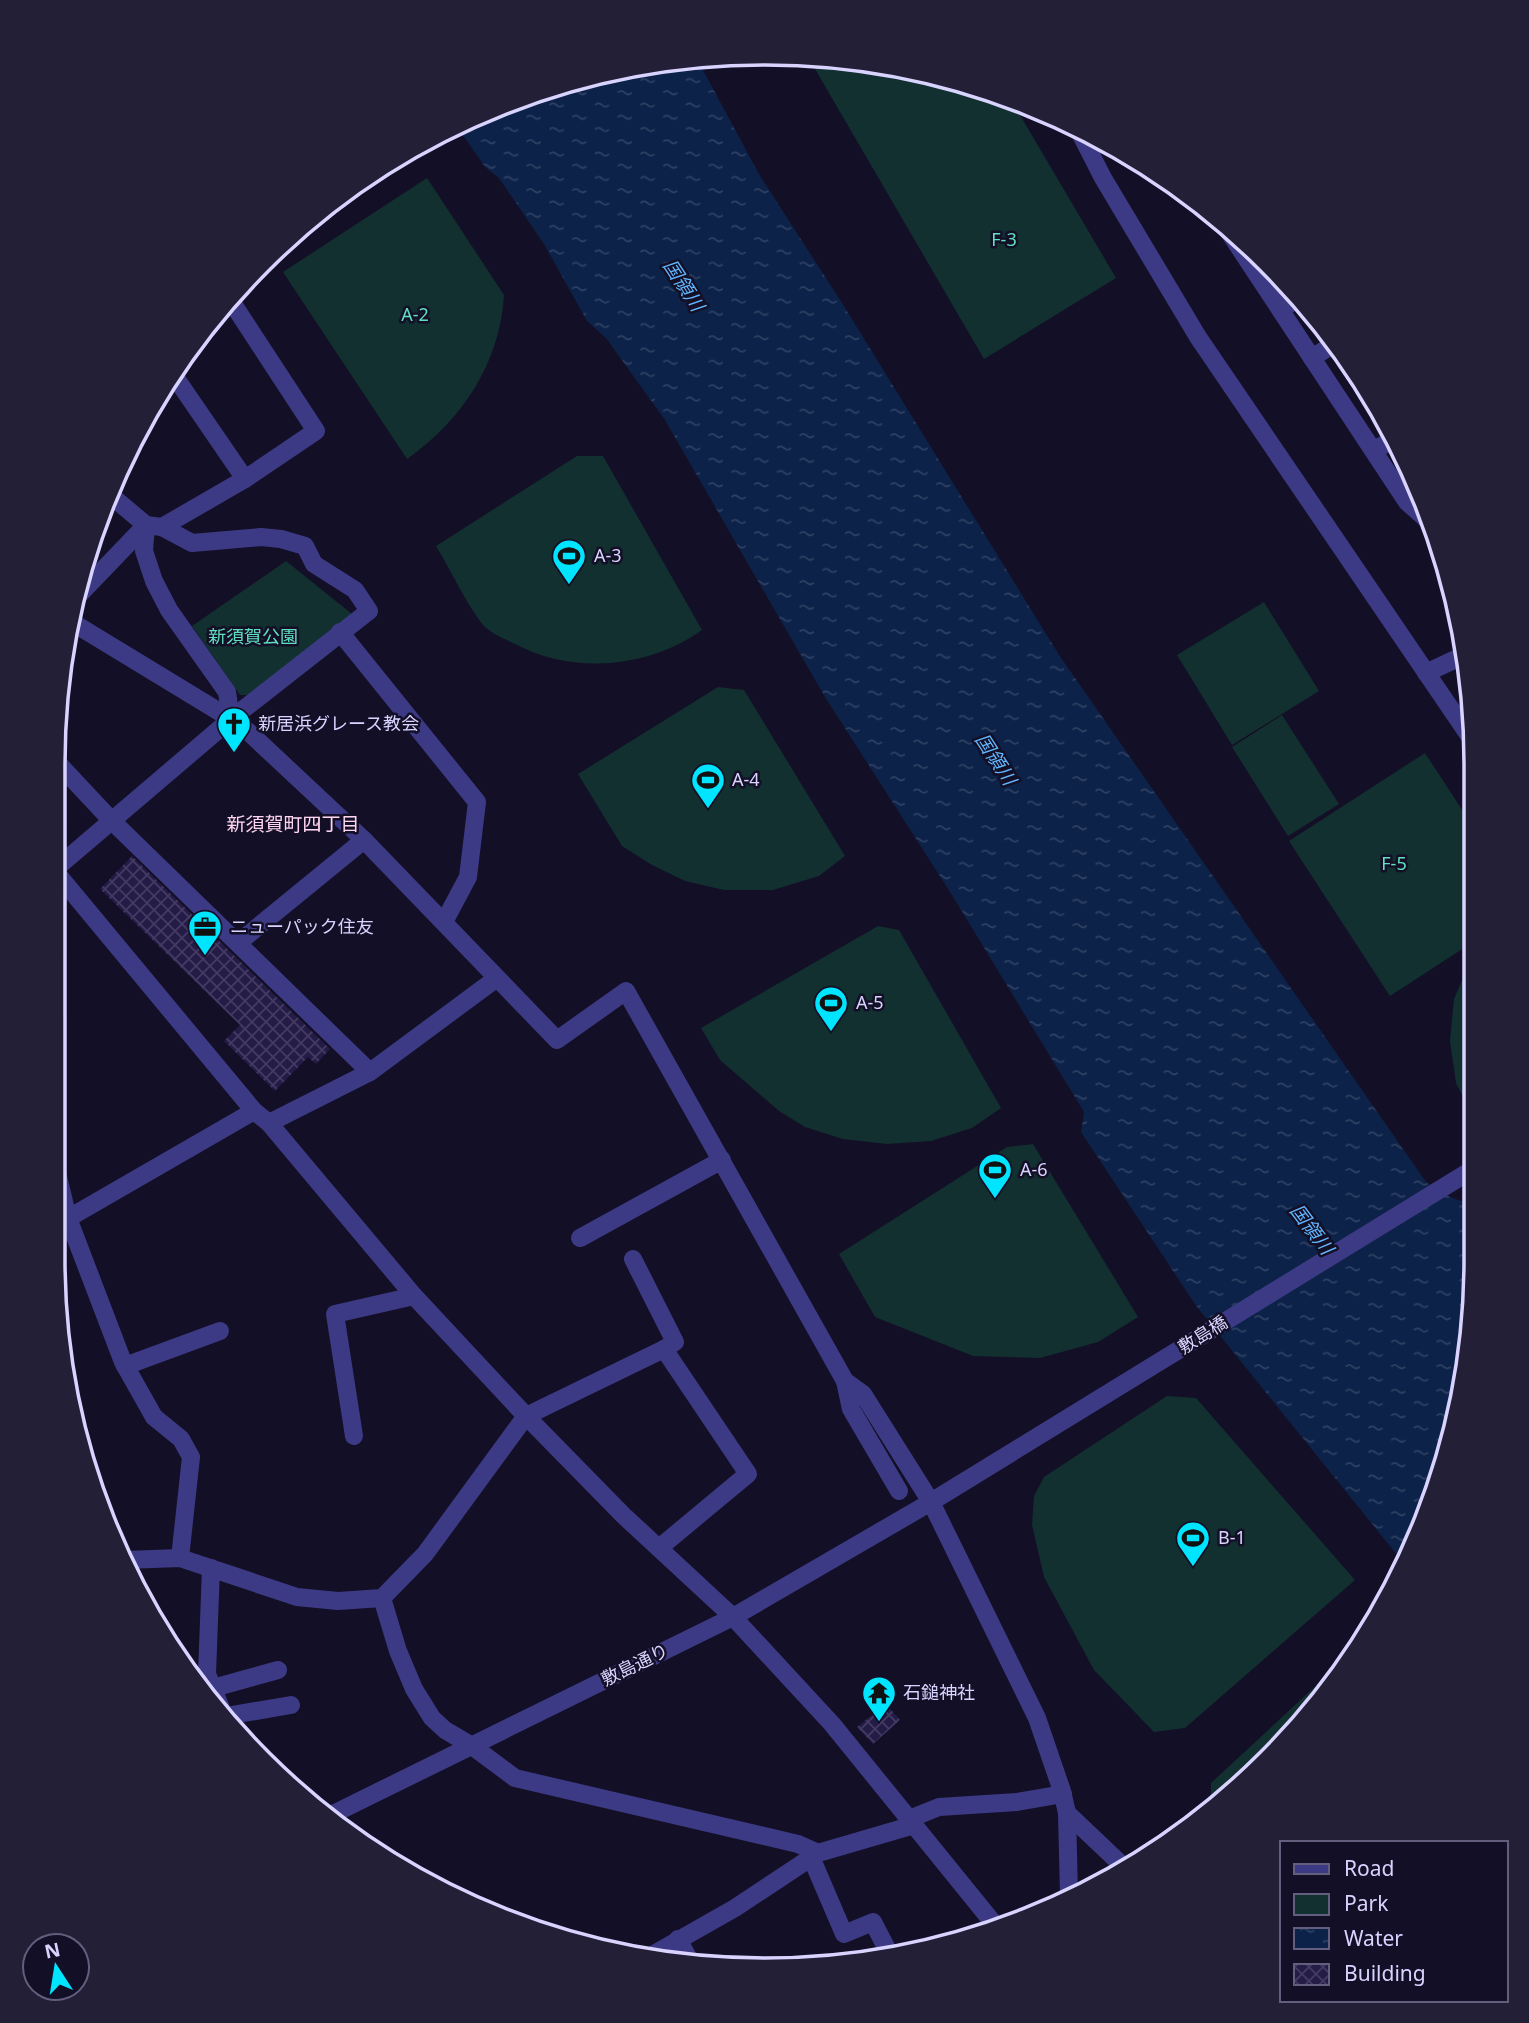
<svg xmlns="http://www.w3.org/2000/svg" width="1529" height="2023" font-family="'Noto Sans','Noto Sans JP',sans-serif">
  <defs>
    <pattern id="water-ripples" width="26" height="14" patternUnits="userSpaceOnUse" patternTransform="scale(1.75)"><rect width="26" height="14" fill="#0c2248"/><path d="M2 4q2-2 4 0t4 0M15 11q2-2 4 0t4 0" fill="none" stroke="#2f4163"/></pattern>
    <pattern id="building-cross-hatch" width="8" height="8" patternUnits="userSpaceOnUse" patternTransform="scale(1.75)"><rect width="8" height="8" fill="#241b47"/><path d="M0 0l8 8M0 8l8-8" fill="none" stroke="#433b63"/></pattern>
  </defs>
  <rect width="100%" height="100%" fill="#130f26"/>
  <g fill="#12302f">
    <path d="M808 57 903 66 1010 98 1116 278 984 359Z"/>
    <path d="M427 178 504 295C500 363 462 420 407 459L283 272Z"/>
    <path d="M577 456H603L702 630C649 668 573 675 515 644 505 639 490 633 483 625 467 605 450 569 436 546Z"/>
    <path d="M286 561 352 614 249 695H240L192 626Z"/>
    <path d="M1264 602 1319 691 1232 745 1177 655Z"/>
    <path d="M718 687 744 690 845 856 819 876 773 890H724L685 881 652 865 622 846 578 774Z"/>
    <path d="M1282 715 1339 804 1288 836 1232 747Z"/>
    <path d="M1425 753 1470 822V944L1390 996 1289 841Z"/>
    <path d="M878 926 899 930 1001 1108 972 1128 931 1141 887 1144 843 1139 805 1127 779 1111 720 1060 701 1028Z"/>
    <path d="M1470 962V1110L1456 1083 1450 1041 1454 999Z"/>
    <path d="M1033 1144 1138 1317 1098 1342 1040 1358 973 1356 875 1317 839 1254 1007 1147Z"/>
    <path d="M1167 1396 1196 1398 1355 1580 1185 1728 1154 1732 1094 1670 1044 1577 1032 1525 1034 1496 1044 1477Z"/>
    <path d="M1363 1642 1357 1654 1268 1762 1211 1808V1783Z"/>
  </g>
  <path fill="url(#water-ripples)" d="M697 59 760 176 842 303 1059 655 1426 1182 1450 1197 1470 1204V1352L1439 1488 1402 1561 1197 1307 1081 1132 1084 1112 952 895 825 697 665 420 606 338 587 321 544 244 499 178 485 167 465 138 452 128 492 107 625 66Z"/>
  <g fill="url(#building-cross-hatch)">
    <path d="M132 856 330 1049 316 1064 308 1057 275 1091 224 1041 240 1025 100 889Z"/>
    <path d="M886 1704 900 1720 873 1744 857 1727Z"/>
  </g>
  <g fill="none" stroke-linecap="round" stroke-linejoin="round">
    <g stroke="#3d3a85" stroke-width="18">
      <path d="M1078 129 1103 178 1198 337 1470 737"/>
      <path d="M1225 226 1407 502 1433 525"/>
      <path d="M1281 311 1297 297"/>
      <path d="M1312 358 1335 343"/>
      <path d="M173 374 245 479 316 431 229 298"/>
      <path d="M1373 450 1392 441"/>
      <path d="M109 494 146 525 162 527 192 543 261 537 281 539 305 546 314 564 355 590 369 611 231 719 54 870 254 1111 269 1123 414 1296 526 1416 623 1515 733 1617 832 1724 999 1930"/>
      <path d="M146 525 144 551 154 581 169 610 227 692 231 719"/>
      <path d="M162 527 245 479"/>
      <path d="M74 600 146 525"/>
      <path d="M70 621 241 725 364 840 557 1040 626 991 845 1381 863 1394 931 1502 1037 1718 1062 1791 1067 1813 1069 1895"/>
      <path d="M340 632 477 802 468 877 444 922"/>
      <path d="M1426 673 1458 658 1468 661"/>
      <path d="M54 759 112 821 370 1072 497 978"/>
      <path d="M238 943 364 840"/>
      <path d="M269 1123 370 1072"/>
      <path d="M53 1156 68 1218 123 1362 154 1417 181 1439 191 1457 180 1558"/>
      <path d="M53 1227 254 1111"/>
      <path d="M580 1238 722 1160"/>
      <path d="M633 1259 675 1342 664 1349"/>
      <path d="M125 1366 220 1331"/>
      <path d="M845 1381 851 1409 899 1491"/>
      <path d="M354 1436 335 1314 414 1296"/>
      <path d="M125 1560 180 1558 297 1597 338 1601 382 1598 425 1554 526 1416 664 1349 748 1474 659 1548"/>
      <path d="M211 1568 207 1674 222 1711"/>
      <path d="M382 1598 398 1651 414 1689 432 1718 445 1730 472 1746 515 1778 798 1844 818 1853"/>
      <path d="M213 1688 278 1670"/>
      <path d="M226 1716 291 1705"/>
      <path d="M1067 1813 1125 1868"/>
      <path d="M327 1817 733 1617 931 1502 1470 1171"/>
      <path d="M909 1819 939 1807 1017 1802 1063 1794"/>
      <path d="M811 1857 844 1934 873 1922 889 1953"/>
      <path d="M678 1939 690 1961"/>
      <path d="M647 1958 735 1908 818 1853 914 1825"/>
      <path d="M809 1969 819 1964 820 1967"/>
    </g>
  </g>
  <defs>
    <g id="stadium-pin" transform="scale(1.75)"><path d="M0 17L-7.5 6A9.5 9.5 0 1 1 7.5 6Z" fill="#00e5ff" stroke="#130f26"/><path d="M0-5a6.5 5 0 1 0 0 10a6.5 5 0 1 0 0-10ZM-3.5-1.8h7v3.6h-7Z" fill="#111"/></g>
    <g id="church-pin" transform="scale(1.75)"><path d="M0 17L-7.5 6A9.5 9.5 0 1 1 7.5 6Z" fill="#00e5ff" stroke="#130f26"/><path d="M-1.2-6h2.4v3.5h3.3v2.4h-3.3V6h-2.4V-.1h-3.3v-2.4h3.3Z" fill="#111"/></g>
    <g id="office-pin" transform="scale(1.75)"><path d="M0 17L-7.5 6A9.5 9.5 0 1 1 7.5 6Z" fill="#00e5ff" stroke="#130f26"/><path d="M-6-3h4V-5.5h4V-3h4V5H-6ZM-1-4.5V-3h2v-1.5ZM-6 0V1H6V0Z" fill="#111"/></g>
    <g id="temple-pin" transform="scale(1.75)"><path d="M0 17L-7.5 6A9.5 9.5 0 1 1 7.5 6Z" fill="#00e5ff" stroke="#130f26"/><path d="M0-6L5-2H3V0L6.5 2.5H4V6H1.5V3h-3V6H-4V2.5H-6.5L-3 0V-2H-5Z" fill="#111"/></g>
  </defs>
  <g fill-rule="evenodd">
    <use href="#stadium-pin" x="569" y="556"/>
    <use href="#church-pin" x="234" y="724"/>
    <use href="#stadium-pin" x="708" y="780"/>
    <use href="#office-pin" x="205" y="927"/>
    <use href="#stadium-pin" x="831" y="1003"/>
    <use href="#stadium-pin" x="995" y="1170"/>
    <use href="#stadium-pin" x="1193" y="1538"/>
    <use href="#temple-pin" x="879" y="1693"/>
  </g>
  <g text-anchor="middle" stroke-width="5" stroke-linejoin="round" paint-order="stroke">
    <g font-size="18" fill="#5fe0c0" stroke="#130f26">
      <text x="1004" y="246">F-3</text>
      <text x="415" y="321">A-2</text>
      <text x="253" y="643">新須賀公園</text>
      <text x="1394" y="870">F-5</text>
    </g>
    <g font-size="18" fill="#d9d4ff" stroke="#130f26" text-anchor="start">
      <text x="594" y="562">A-3</text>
      <text x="258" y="730">新居浜グレース教会</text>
      <text x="732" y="786">A-4</text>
      <text x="230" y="933">ニューパック住友</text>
      <text x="856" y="1009">A-5</text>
      <text x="1020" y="1176">A-6</text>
      <text x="1218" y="1544">B-1</text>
      <text x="903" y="1699">石鎚神社</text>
    </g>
    <g font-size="18" fill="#d9d4ff" stroke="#130f26">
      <text transform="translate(1203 1335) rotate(-32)" y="6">敷島橋</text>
      <text transform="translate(635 1665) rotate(-26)" y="6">敷島通り</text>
    </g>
    <g font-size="19" font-style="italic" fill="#62b6ff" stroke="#130f26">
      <text transform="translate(684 285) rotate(57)" y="7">国領川</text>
      <text transform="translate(996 759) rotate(57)" y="7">国領川</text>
      <text transform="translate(1312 1229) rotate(53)" y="7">国領川</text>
    </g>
    <g font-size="19" fill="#ffd6f0" stroke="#130f26">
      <text x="293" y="831">新須賀町四丁目</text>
    </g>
  </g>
  <path d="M0 0H1529V2023H0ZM764 65H765A699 699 0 0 1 1464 764V1259A699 699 0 0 1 765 1958H764A699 699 0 0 1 65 1259V764A699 699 0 0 1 764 65Z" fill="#231f37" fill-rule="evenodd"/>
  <path fill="none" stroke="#d9d4ff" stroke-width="3.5" d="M764 65H765A699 699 0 0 1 1464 764V1259A699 699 0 0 1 765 1958H764A699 699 0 0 1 65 1259V764A699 699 0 0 1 764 65Z"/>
  <rect x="1280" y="1841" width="228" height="161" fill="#130f26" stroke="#625e7d" stroke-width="2"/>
  <rect x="1294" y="1864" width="35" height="10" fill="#3d3a85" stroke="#625e7d" stroke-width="2"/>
  <text x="1344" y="1876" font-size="21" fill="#d9d4ff">Road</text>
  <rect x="1294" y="1894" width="35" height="21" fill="#12302f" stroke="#625e7d" stroke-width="2"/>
  <text x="1344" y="1911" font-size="21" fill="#d9d4ff">Park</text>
  <rect x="1294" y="1928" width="35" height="21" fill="url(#water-ripples)" stroke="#625e7d" stroke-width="2"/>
  <text x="1344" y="1946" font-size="21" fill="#d9d4ff">Water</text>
  <rect x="1294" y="1964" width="35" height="21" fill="url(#building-cross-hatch)" stroke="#625e7d" stroke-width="2"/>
  <text x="1344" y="1981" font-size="21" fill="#d9d4ff">Building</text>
  <g transform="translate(56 1967) rotate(348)"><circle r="33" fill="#130f26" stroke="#625e7d" stroke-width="2"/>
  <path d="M0-5L12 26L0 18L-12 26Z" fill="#00e5ff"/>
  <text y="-10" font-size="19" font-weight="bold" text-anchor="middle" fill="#d9d4ff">N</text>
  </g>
</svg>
